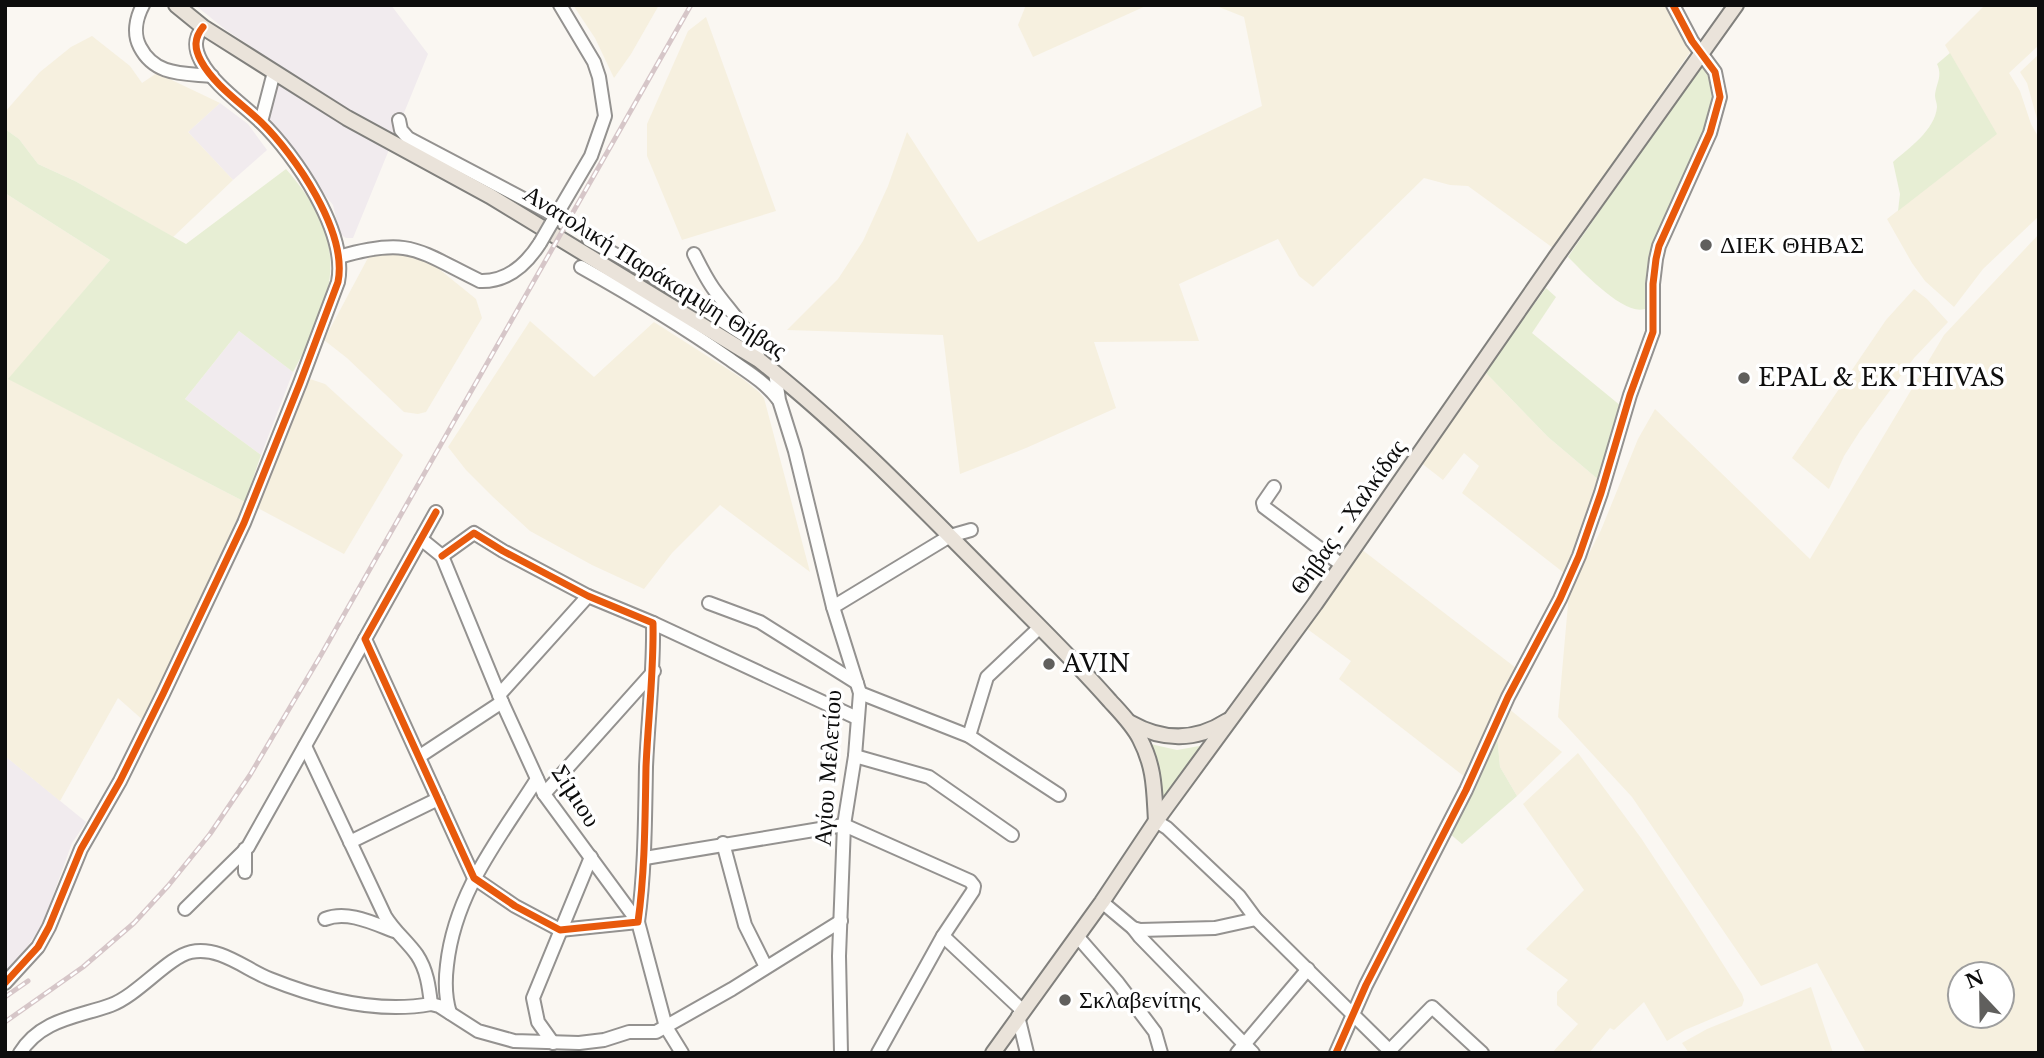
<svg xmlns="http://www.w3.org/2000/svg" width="2044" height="1058" font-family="'Libre Baskerville',serif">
  <rect width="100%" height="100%" fill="#faf7f2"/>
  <g fill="#f1ebee">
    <path d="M195 5H391L428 54 353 238H346L340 234 333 205 265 120 285 69 226 30Z"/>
    <path d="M220 103 248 124 267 150 233 180 188 132Z"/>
    <path d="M239 331 293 372 261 455 185 399Z"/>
    <path d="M5 756 86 822 72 843 42 926 20 957 5 972Z"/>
  </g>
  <g fill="#f6f0df" fill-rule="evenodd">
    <path d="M573 5H659L631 54 614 78 595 38Z"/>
    <path d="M1026 5H1148L1033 57 1018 25Z"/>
    <path d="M1214 5H1667L1693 48 1553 248 1468 186 1450 185 1424 178 1313 287 1299 276 1278 239 1179 284 1199 341 1094 342 1116 408 1026 448 960 474 943 335 787 330 838 279 863 241 888 186 907 132 978 242 1262 106 1244 17Z"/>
    <path d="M1985 5H2039V45L2009 73 2020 91 2031 124 2039 138V216L1983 269 1954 307 1925 281 1912 263 1887 219 1996 134 1945 45Z"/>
    <path d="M706 17 776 211 682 240 647 156V124L688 31Z"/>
    <path d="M92 36 130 66 142 83 157 73 220 103 188 132 233 180 173 237 75 181 38 164 19 139 5 129V112L40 72 71 47Z"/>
    <path d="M2039 54V126L2027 83 2020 72Z"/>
    <path d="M5 193 110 260 9 379 245 502 144 721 118 698 60 801 5 756Z"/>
    <path d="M2039 234V1053H1866L1817 963 1761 986 1632 797 1558 717 1569 593 1601 530 1638 439 1655 409 1810 559 1944 335ZM1960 974H2002V1016H1960Z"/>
    <path d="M394 253 411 255 434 265 476 299 482 318 426 412 418 414 404 412 347 358 324 340 369 256Z"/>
    <path d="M1914 289 1927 299 1948 322 1914 358 1860 431 1844 456 1829 489 1792 458 1886 320Z"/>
    <path d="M530 321 594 377 654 322 743 379 759 392 764 398 810 572 720 505 672 553 644 589 592 565 530 531 493 497 466 470 448 447Z"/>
    <path d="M1485 372 1548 437 1600 481 1583 530 1564 573 1462 493 1479 466 1464 453 1443 480 1420 462Z"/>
    <path d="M307 378 325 384 403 455 344 554 254 506Z"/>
    <path d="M1361 549 1516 668 1465 777 1339 679 1351 661 1306 628Z"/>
    <path d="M1508 708 1562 752 1517 796 1500 767 1497 735Z"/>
    <path d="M1578 753 1641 838 1693 917 1742 994 1744 1000 1742 1006 1685 1030 1667 1041 1644 1002 1614 1030 1610 1028 1589 1053H1552L1578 1024 1557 1005V992L1568 980 1526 949 1584 890 1523 804Z"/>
    <path d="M1811 987 1833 1053H1689L1682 1043 1707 1029Z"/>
  </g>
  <g fill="#e7eed4">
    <path d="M1950 53 1997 134 1898 211 1900 194 1893 162C1909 148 1935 130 1937 107 1937 103 1935 99 1935 96 1936 83 1943 77 1937 64Z"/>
    <path d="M1702 63 1713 82 1715 95 1713 111 1688 170 1647 308C1627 319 1583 272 1568 257Z"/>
    <path d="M5 129 19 139 38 164 75 181 186 244 286 169C351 243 337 291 293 372L239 331 185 399 261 455 245 502 8 379 110 260 5 193Z"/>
    <path d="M1546 288 1556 297 1532 333 1621 406 1600 481 1548 437 1485 372Z"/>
    <path d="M1497 735 1500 767 1517 796 1462 844 1449 833Z"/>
    <path d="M1146 743 1177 750 1205 745 1160 805Z"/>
  </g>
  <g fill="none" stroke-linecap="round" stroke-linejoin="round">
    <g stroke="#949290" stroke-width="16">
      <g id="minor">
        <path d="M143 5C136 18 133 34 140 47 155 76 183 73 212 76"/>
        <path d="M399 120 401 130 408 138 556 216"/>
        <path d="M261 122 274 72"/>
        <path d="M551 224 591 156 605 116 599 77 594 62 560 5"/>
        <path d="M589 240 640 268 750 339"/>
        <path d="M694 254C700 266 706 278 713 288 729 311 752 332 759 360"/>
        <path d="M339 257C410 236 418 251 480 281 507 282 526 265 540 243"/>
        <path d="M581 267C631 295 681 325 728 358 746 371 764 381 778 399"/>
        <path d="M775 372 779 400 795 451 833 607 860 693 855 756 844 825 839 956 841 1053"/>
        <path d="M1274 487 1263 503 1264 507 1342 565"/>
        <path d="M436 512 365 639 474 878 515 906 560 930 638 922C645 871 645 819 646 767 648 719 654 672 653 623L588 596 503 551 474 533 442 556"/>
        <path d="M421 539 442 556"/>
        <path d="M442 556 502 702 544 794 638 922 666 1027 682 1053"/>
        <path d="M709 603 760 622 857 683"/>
        <path d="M833 607 950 536 971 530"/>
        <path d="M653 623 857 718"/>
        <path d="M860 693 969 736 1059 795"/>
        <path d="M499 695 588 596"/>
        <path d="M969 736 987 677 1040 627"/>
        <path d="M305 746 385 916C394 931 407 941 417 955 427 970 429 987 431 1004"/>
        <path d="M420 756 502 702"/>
        <path d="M855 756 929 777 1012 835"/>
        <path d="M544 794 654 671"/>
        <path d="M1156 821 1167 828 1239 896 1256 919 1392 1053"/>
        <path d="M350 842 438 799"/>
        <path d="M723 843 745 925 766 967"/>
        <path d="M645 858 844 825 970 881 974 886 973 891 943 936 878 1053"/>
        <path d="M245 872V849"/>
        <path d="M1102 902 1133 928 1140 930 1215 928 1256 919"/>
        <path d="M185 909 248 847 365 639"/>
        <path d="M325 919C347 910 373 923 394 931"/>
        <path d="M1133 928 1140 937 1253 1053"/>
        <path d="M943 936 1022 1010"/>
        <path d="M1077 936 1118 983 1155 1032 1161 1053"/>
        <path d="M5 983 38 947 49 927 81 849 120 781 163 694 244 523 300 383 338 282C348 232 295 155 261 122 241 103 214 85 201 61 194 48 194 38 203 27"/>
        <path d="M450 1013C445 997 445 981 447 965 455 892 499 839 537 779"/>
        <path d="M1018 1016 1027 1053"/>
        <path d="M553 1043 538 1022 533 998 591 857"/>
        <path d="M1390 1050 1432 1007 1482 1053"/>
        <path d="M20 1053C41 1019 78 1017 111 1005 138 995 168 957 191 952 220 946 245 969 270 979 320 999 377 1014 431 1004L439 1006 478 1031 514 1041 579 1043 604 1040 629 1032H656L732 989 841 921"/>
        <path d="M1237 1053 1308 969"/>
        <path d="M1336 1053 1366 985 1466 790 1508 697 1560 599 1579 556 1601 493 1630 395 1653 332V284L1656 259 1659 246 1710 133 1720 97 1715 72 1692 41 1673 5"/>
      </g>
    </g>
    <g stroke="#81807d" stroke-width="18">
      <g id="major">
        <path d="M176 5 203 27 347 118 490 196 759 360C854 435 936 523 1022 609 1052 639 1082 669 1110 701 1121 713 1133 725 1140 739 1155 768 1154 790 1156 821"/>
        <path d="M1131 723C1163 741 1196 741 1227 721"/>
        <path d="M993 1053 1102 902 1156 821 1315 604 1556 257 1736 5"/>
      </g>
    </g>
    <use href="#minor" stroke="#fefefd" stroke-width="12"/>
    <use href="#major" stroke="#eae3da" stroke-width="14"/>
    <g stroke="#d6c6c8" stroke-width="5">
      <g id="rail">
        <path d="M5 997 28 981"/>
        <path d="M5 1022 83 967 134 923 168 886 210 834 250 775 321 655 691 5"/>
      </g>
    </g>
    <use href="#rail" stroke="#fff" stroke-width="2.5" stroke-dasharray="8" stroke-linecap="butt"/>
    <g stroke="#949290" stroke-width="16" stroke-linecap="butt">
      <path id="minor-bridge" d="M540 243 551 224"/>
    </g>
    <use href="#minor-bridge" stroke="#fefefd" stroke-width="12"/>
    <g stroke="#fff" stroke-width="11">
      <g id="cycleway">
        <path d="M436 512 365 639 474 878 515 906 560 930 638 922C645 871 645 819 646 767 648 719 654 672 653 623L588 596 503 551 474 533 442 556"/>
        <path d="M5 983 38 947 49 927 81 849 120 781 163 694 244 523 300 383 338 282C348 232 295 155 261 122 241 103 214 85 201 61 194 48 194 38 203 27"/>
        <path d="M1336 1053 1366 985 1466 790 1508 697 1560 599 1579 556 1601 493 1630 395 1653 332V284L1656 259 1659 246 1710 133 1720 97 1715 72 1692 41 1673 5"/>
      </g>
    </g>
    <use href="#cycleway" stroke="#e8590c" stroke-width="7"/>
  </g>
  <g fill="#605f5d" stroke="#fff" stroke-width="2.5">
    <circle cx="1706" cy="245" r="7"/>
    <circle cx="1744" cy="378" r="7"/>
    <circle cx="1049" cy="664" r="7"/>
    <circle cx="1065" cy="1000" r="7"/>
  </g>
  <g text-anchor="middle" stroke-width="7" stroke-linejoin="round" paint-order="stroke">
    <g font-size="24" fill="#0d0d0d" stroke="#fff" text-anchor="start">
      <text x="1720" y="253">ΔΙΕΚ ΘΗΒΑΣ</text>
      <text x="1758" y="386">EPAL &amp; EK THIVAS</text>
      <text x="1063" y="672">AVIN</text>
      <text x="1079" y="1008">Σκλαβενίτης</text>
    </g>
    <g font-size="24" fill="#0d0d0d" stroke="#fff">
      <text transform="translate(655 272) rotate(32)" y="8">Ανατολική Παράκαμψη Θήβας</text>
      <text transform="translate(1348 517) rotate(-55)" y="8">Θήβας - Χαλκίδας</text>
      <text transform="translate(828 768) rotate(-86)" y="8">Αγίου Μελετίου</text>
      <text transform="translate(576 796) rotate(57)" y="8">Σίμιου</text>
    </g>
  </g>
  <rect width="2044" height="1058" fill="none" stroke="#0d0d0d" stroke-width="14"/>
  <g transform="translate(1981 995) rotate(338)"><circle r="33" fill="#ffffff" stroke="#9e9e9e" stroke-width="2"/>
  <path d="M0-5L12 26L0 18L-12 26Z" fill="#605f5d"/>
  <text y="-10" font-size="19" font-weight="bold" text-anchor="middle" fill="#0d0d0d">N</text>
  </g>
</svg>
